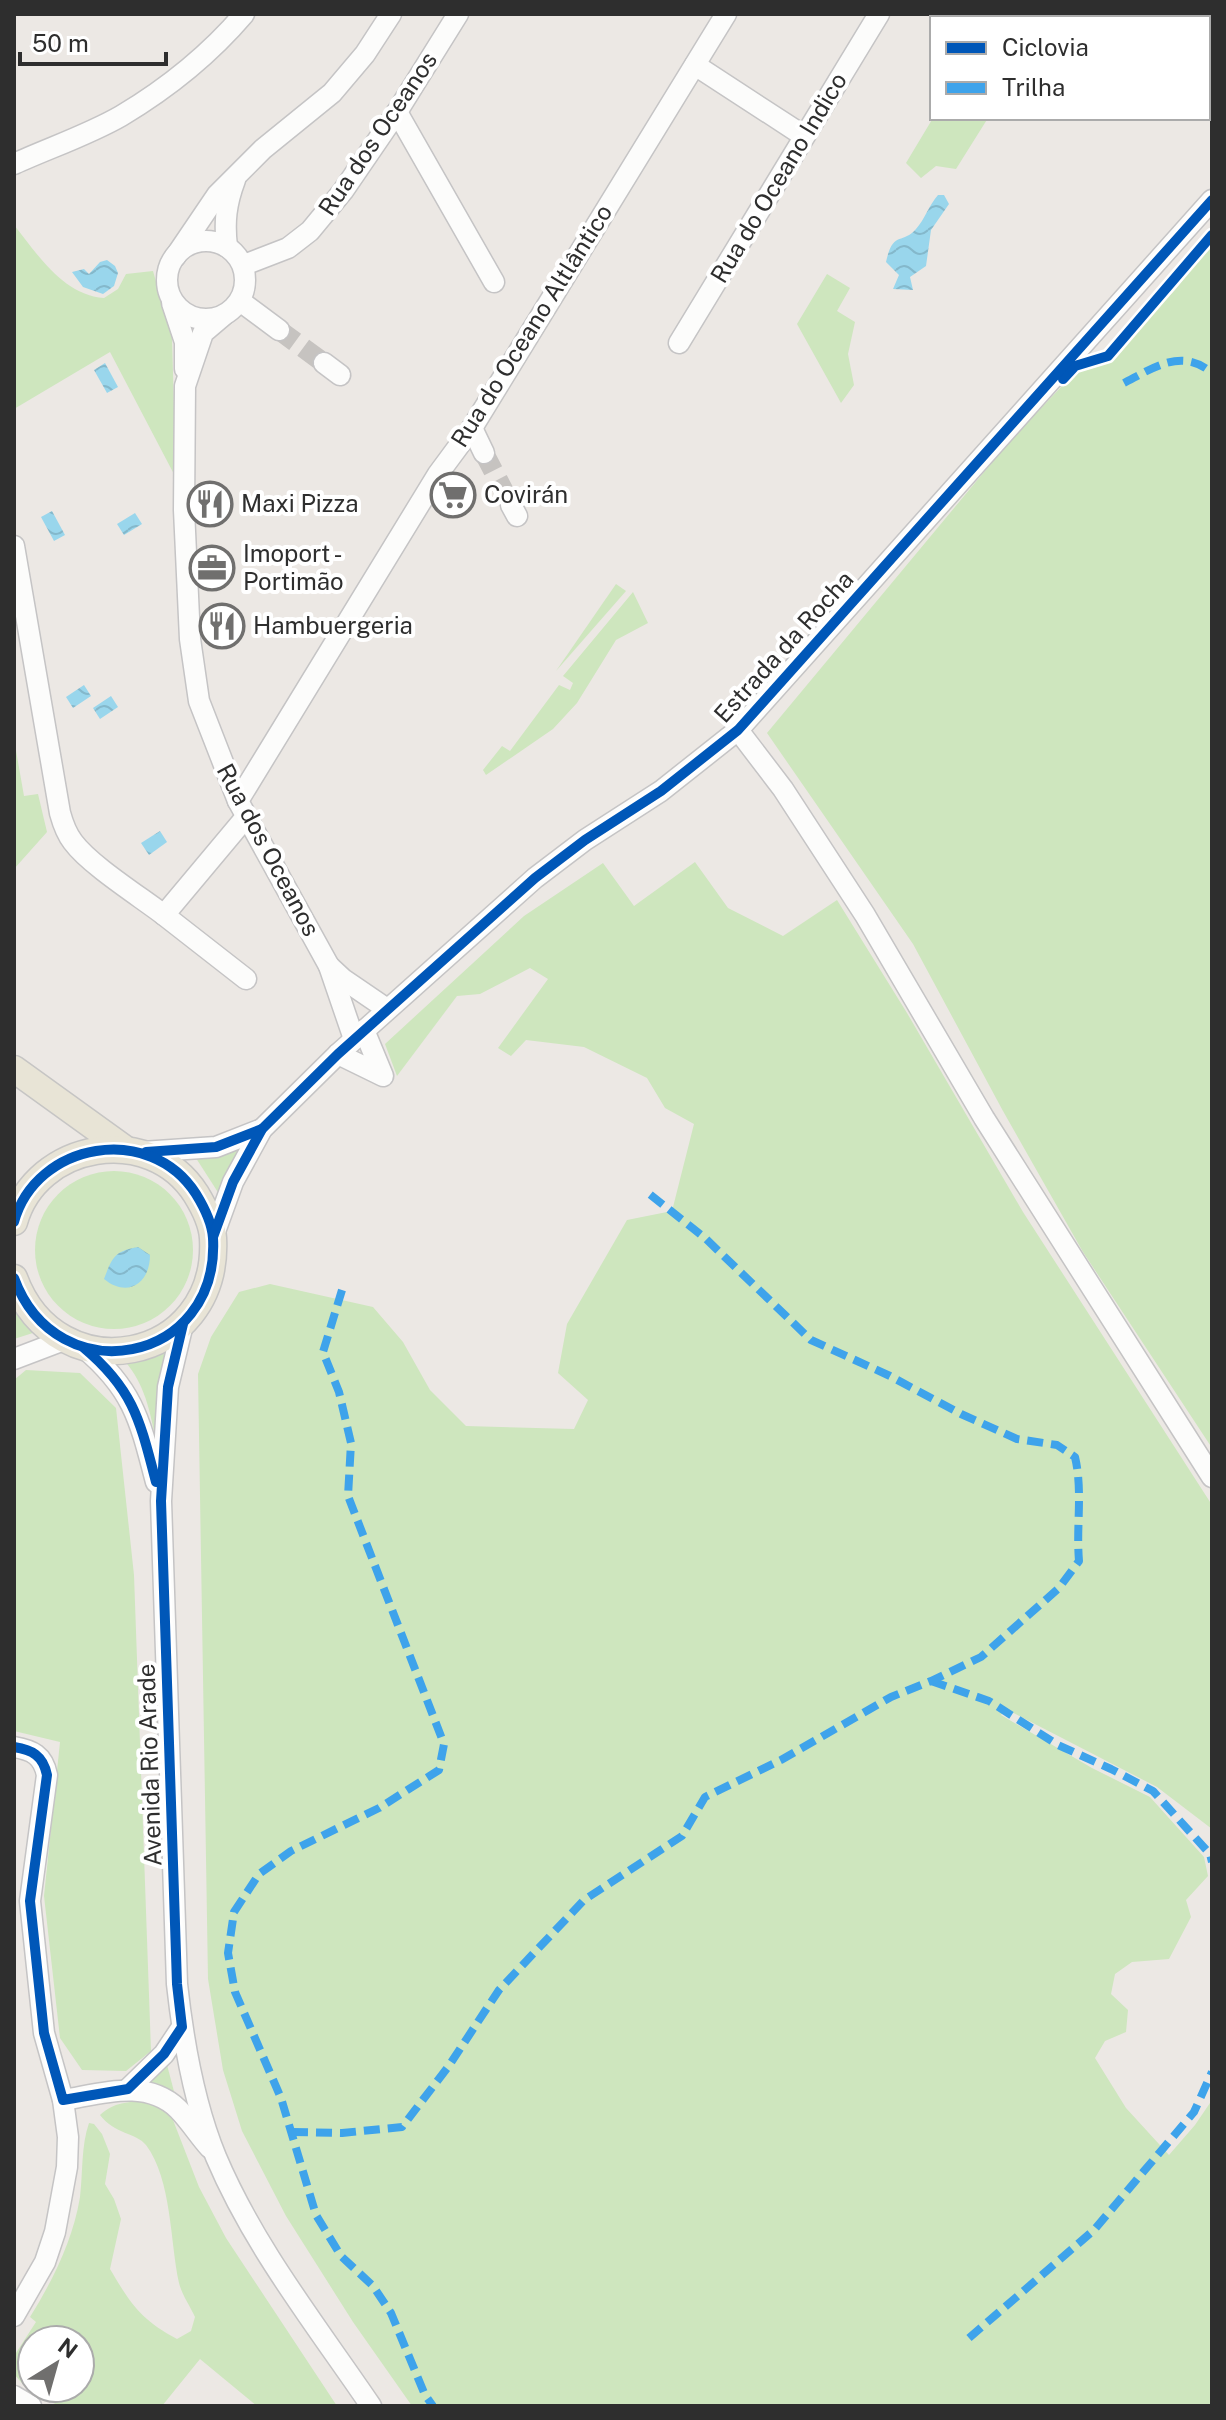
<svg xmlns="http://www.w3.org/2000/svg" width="1226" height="2420" font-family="'Public Sans',sans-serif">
  <defs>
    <pattern id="water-waves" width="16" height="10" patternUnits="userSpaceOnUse" patternTransform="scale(2)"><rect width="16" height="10" fill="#99d6ec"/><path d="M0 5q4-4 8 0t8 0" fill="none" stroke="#84b8cb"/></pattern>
  </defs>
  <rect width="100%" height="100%" fill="#ece8e4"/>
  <g fill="#cee6be" fill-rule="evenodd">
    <path d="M933 118H988L956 169 936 166 921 178 906 163Z"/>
    <path d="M14 225C38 255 63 295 104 298L118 289 126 274 153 271 172 338 176 478 110 352 14 409Z"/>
    <path d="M1212 243V1448L1083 1252 1003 1111 913 944 767 733 1009 442 1080 367 1113 355 1175 290Z"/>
    <path d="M827 274 850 288 837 311 855 322 848 354 854 385 841 403 797 324Z"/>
    <path d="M616 584 626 591 556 671Z"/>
    <path d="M633 592 648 623 616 640 577 703 553 729 486 775 483 770 502 746 510 751 559 685 570 690 573 683 563 676Z"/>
    <path d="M14 739 24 796 38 794 47 832 14 869Z"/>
    <path d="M695 862 728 908 783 936 837 900 907 1013 1023 1212 1212 1505V1829L1157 1787 1006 1709 1001 1715 1092 1768 1150 1797 1204 1857 1208 1876 1186 1900 1191 1917 1169 1959 1132 1962 1115 1974 1111 1994 1128 2010 1126 2032 1105 2041 1095 2058 1126 2108 1169 2155 1195 2125 1212 2100V2406H412L353 2322 286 2216 242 2131 223 2070 208 1979 198 1374 211 1337 239 1292 270 1284 373 1307 403 1342 430 1390 466 1426 574 1429 588 1400 558 1373 567 1324 627 1220 672 1211 694 1124 665 1108 647 1078 584 1047 526 1040 511 1056 498 1048 548 979 530 968 480 994 457 996 397 1076 385 1044 524 916 603 863 634 906Z"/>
    <path d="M246 1141 221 1197 194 1155Z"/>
    <circle cx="114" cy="1250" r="79"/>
    <path d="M14 1301 36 1332 14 1339Z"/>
    <path d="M168 1343 161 1435 155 1436C149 1406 143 1380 121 1357Z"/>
    <path d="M26 1370 80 1373 116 1408 134 1575 151 2051 126 2071 82 2070 60 2038 44 1896 60 1742 14 1731V1380Z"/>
    <path d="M166 2061 176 2099 140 2086Z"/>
    <path d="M146 2101 162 2108 173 2120 199 2187 226 2238 337 2406H257L200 2359 162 2406H59L28 2390 14 2374V2356L36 2322 30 2317C53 2280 73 2240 80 2197 83 2172 81 2146 89 2123L94 2124 102 2134 110 2154 105 2184 114 2199 121 2219 110 2269C130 2303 141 2320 177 2339L191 2331 195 2317C190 2306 182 2295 179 2283 170 2242 172 2180 146 2145 137 2133 114 2134 100 2115 114 2102 128 2102 146 2101ZM32 2340H80V2388H32Z"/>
  </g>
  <g fill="url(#water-waves)">
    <path d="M938 195H944L949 204 931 230 926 266 910 277 913 290 893 289 899 275 886 262C893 230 902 245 916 229 925 219 929 205 938 195Z"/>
    <path d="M107 260 115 266 118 273 114 286 103 294 83 287 72 272 84 269 89 274 100 262Z"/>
    <path d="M105 363 118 387 107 393 94 370Z"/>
    <path d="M52 511 65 535 54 541 41 517Z"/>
    <path d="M135 513 142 524 124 535 117 524Z"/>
    <path d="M84 685 91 696 73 708 66 697Z"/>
    <path d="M111 696 118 707 100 719 93 708Z"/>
    <path d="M160 831 167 842 149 855 141 843Z"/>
    <path d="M138 1247 150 1255C150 1284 127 1298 104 1279 112 1258 114 1251 138 1247Z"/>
  </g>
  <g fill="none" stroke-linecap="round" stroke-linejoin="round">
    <g stroke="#c6c3c0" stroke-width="20" stroke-dasharray="20 10" stroke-linecap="butt">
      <path d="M279 330 324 363"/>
      <path d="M484 453 511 505"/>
    </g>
    <g stroke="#c5c4c5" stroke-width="23">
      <g id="minor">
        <path d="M695 65 804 136"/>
        <path d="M397 112 494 282"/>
        <path d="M14 164C49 148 88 135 121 116 168 88 209 55 244 14"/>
        <circle cx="206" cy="280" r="39"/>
        <path d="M227 247C224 222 226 204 235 180"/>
        <path d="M175 257 217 195 263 149 332 93 365 54 391 14"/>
        <path d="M244 265 288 248 310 231 343 191 397 112 458 14"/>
        <path d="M240 301 279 330"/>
        <path d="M172 303 185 342V369"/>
        <path d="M223 316 203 333 185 386 184 510 190 639 199 701 238 801 329 966 354 1039"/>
        <path d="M679 343 879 14"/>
        <path d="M324 363 340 375"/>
        <path d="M472 428 484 453"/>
        <path d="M511 505 517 516"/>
        <path d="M14 546 60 813C63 824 66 833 73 842 90 865 139 896 164 915"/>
        <path d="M738 730 783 789 865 915 984 1118 1212 1477"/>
        <path d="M238 801 438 474 472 428 726 14"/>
        <path d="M246 817 164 915 246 979"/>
        <path d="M329 966 343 979 387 1009"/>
        <path d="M338 1054 383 1076 364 1030"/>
        <path d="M142 1152 216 1147 262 1129"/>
        <path d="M213 1237 233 1182 262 1129 338 1054 535 878 585 840 661 791 738 730 1212 200"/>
        <path d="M183 1324 168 1387 161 1501 177 1984C183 2039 195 2106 216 2157 254 2247 316 2325 371 2406"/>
        <path d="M84 1348C134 1390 140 1421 156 1482"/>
        <path d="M14 1359 64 1340"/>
        <path d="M14 1747C32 1750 43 1755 47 1775L30 1901 44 2033 63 2100 68 2137 67 2167 55 2232 45 2262 14 2316"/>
        <path d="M128 2089 164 2054 182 2027"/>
        <path d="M63 2100C101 2094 146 2078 178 2109 190 2121 199 2136 210 2148"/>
        <path d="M14 2396 31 2406"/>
      </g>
    </g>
    <g stroke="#c6c5c4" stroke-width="29">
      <g id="major">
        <path d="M14 1069 125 1149"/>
        <path d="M14 1222C36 1142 150 1122 196 1194 204 1207 212 1222 213 1238 220 1364 57 1395 14 1278"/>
      </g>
    </g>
    <use href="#minor" stroke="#fcfcfb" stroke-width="20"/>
    <use href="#major" stroke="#e8e4d6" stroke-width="26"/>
    <g stroke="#3ea3eb" stroke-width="8" stroke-dasharray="16 8" stroke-linecap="butt">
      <path d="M1124 383C1153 368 1182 347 1212 373"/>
      <path d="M342 1290 323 1352 339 1392 351 1443 348 1496 444 1744 439 1770 379 1808 291 1851 259 1874 234 1912 228 1953 235 1992 281 2098 316 2215 341 2256 373 2286 391 2313 425 2395 433 2406"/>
      <path d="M931 1681 989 1701 1058 1745 1111 1769 1153 1791 1210 1854 1212 1862"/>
      <path d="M292 2132 342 2133 402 2127 448 2067 499 1990 584 1900 682 1836 705 1797 781 1760 891 1697 931 1681 981 1657 1059 1588 1079 1561C1076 1526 1083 1491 1075 1457L1057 1445 1017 1439 961 1414 890 1376 811 1340 705 1238 647 1192"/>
      <path d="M969 2338 1094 2230 1194 2112 1212 2072"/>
    </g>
    <g stroke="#fff" stroke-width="15">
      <g id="cycleway">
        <path d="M1063 379 1075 366 1108 356 1212 235"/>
        <path d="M146 1152 216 1147 262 1129"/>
        <path d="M14 1222C36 1142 150 1122 196 1194 204 1207 212 1222 213 1238 220 1364 57 1395 14 1278"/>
        <path d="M213 1237 233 1182 262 1129 338 1054 535 878 585 840 661 791 738 730 1212 200"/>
        <path d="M84 1348C134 1390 140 1421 156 1482"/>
        <path d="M14 1747C32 1750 43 1755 47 1775L30 1901 44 2033 63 2100 128 2089 164 2054 182 2027 177 1984 161 1501 168 1387 183 1324"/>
      </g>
    </g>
    <use href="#cycleway" stroke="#0057b8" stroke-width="10"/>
  </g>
  <defs>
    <g id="supermarket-ring" transform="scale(2.3)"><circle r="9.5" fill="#fff" stroke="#706f6e" stroke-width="1.5"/><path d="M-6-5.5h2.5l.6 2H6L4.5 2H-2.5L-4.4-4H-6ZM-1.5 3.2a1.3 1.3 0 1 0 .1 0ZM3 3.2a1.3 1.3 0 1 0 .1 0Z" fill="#706f6e"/></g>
    <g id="restaurant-ring" transform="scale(2.3)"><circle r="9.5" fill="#fff" stroke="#706f6e" stroke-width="1.5"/><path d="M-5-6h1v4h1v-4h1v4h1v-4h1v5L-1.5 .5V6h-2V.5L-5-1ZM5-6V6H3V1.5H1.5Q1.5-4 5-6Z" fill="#706f6e"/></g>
    <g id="office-ring" transform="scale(2.3)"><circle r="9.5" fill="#fff" stroke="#706f6e" stroke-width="1.5"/><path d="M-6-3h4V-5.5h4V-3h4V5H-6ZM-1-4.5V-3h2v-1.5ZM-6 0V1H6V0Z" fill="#706f6e"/></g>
  </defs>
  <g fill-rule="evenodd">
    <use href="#supermarket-ring" x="453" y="495"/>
    <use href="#restaurant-ring" x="210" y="504"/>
    <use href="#office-ring" x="212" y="568"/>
    <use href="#restaurant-ring" x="222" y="626"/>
  </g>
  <g text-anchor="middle" stroke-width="8" stroke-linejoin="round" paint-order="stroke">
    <g font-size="24" fill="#2e2e2e" stroke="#fff">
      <text transform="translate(378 134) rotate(-56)" y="8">Rua dos Oceanos</text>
      <text transform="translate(779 178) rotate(-59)" y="8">Rua do Oceano Indico</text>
      <text transform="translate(532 326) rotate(-58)" y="8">Rua do Oceano Altlântico</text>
      <text transform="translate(784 647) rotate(-48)" y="8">Estrada da Rocha</text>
      <text transform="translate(268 850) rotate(62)" y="8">Rua dos Oceanos</text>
      <text transform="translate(150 1765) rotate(-92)" y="8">Avenida Rio Arade</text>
    </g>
    <g font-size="24" fill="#2e2e2e" stroke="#fff" text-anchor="start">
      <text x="484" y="503">Covirán</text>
      <text x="241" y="512">Maxi Pizza</text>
      <text x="243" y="562">Imoport -<tspan x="243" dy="28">Portimão</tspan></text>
      <text x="253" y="634">Hambuergeria</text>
    </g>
  </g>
  <rect width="1226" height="2420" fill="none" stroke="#2e2e2e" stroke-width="32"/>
  <rect x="930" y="16" width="280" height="104" fill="#ffffff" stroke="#ababab" stroke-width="2"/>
  <rect x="946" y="42" width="40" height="12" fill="#0057b8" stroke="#ababab" stroke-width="2"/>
  <text x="1002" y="56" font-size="24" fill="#2e2e2e">Ciclovia</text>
  <rect x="946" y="82" width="40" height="12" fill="#3ea3eb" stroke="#ababab" stroke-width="2"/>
  <text x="1002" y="96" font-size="24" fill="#2e2e2e">Trilha</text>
  <g transform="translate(56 2364) rotate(37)"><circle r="38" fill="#ffffff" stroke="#ababab" stroke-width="2"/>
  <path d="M0-6L14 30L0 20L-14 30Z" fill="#706f6e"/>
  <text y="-12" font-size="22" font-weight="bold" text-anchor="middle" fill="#2e2e2e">N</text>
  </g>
  <path d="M20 52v12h146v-12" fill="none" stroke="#2e2e2e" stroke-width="4"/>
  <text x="32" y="52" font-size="24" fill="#2e2e2e" stroke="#ffffff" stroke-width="6" paint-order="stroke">50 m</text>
</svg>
